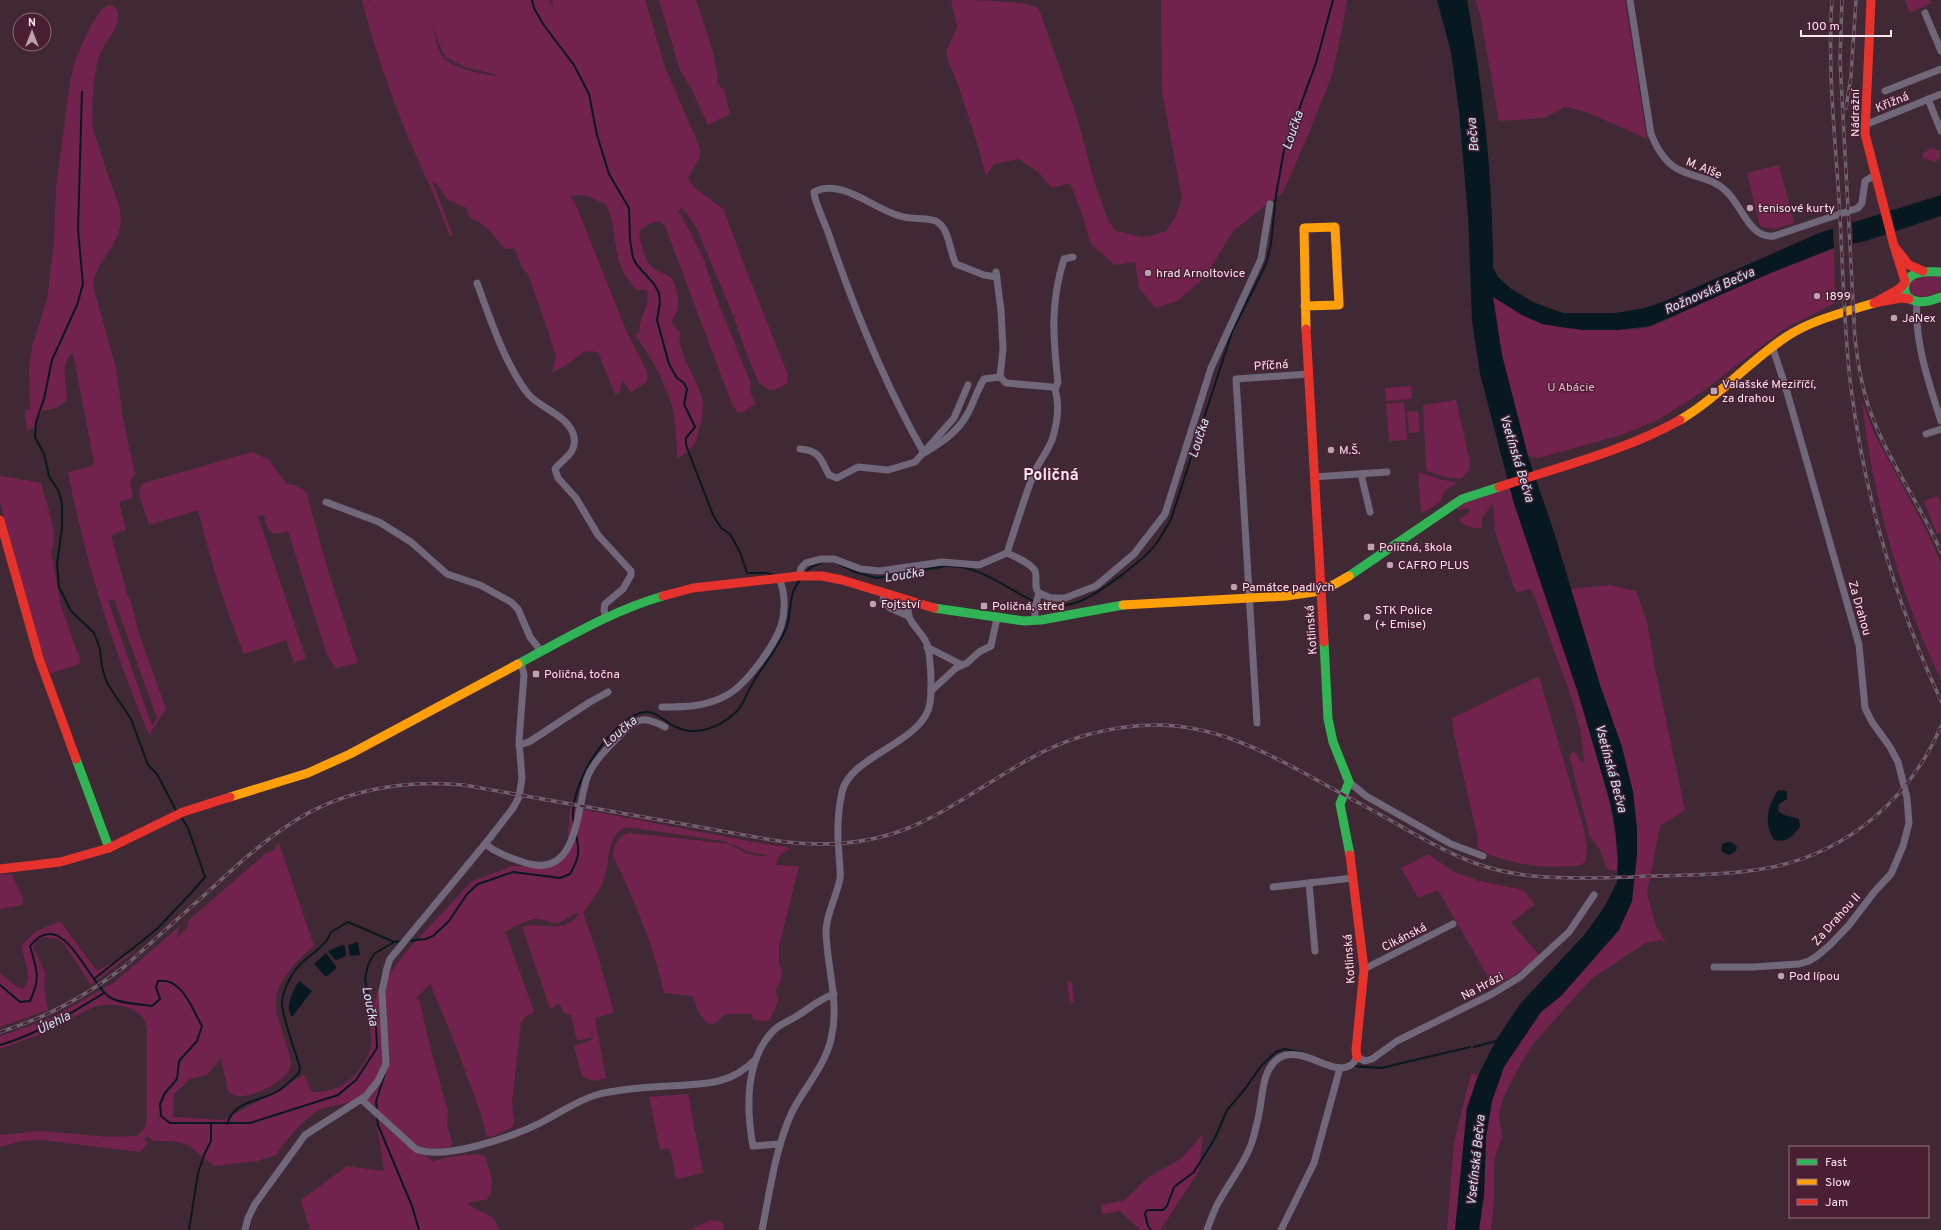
<svg xmlns="http://www.w3.org/2000/svg" width="1941" height="1230" font-family="Overpass,sans-serif">
  <rect width="100%" height="100%" fill="#402934"/>
  <g fill="#72234d" fill-rule="evenodd">
    <path d="M362 0H369L370 2V0H549L554 9 552 0H645L665 67 700 148V157L688 178 694 187 724 210 740 254 788 375 787 384 774 390H769L759 383 745 350 734 318 736 316 733 315 696 227 682 207 676 215 680 213 703 257 717 300 751 384 750 390 755 404 742 413 737 412 732 404 665 226 659 221 649 224 639 231C640 243 644 261 653 268 659 273 667 273 672 279 679 290 681 310 672 320L673 325 680 332C675 353 702 383 703 405 703 413 701 422 699 430 696 445 691 451 677 458 676 438 676 416 669 397 661 375 649 354 635 335L639 333C639 317 650 307 647 291L643 290H636C629 281 622 272 619 261 615 248 613 212 605 204 603 202 599 202 597 200 587 195 581 194 570 196L576 205 627 333 647 371V382L631 392 622 380 620 392 615 394 598 352 585 351 568 364 552 373 556 356 547 328 528 274 523 269 514 248 505 249C493 236 487 224 470 218L466 208 448 200 435 182 433 183 453 236H450C442 217 436 198 427 180 401 123 377 61 362 0ZM432 26 445 57 465 67 497 75 494 76C480 73 450 68 442 56 437 48 435 35 432 26Z"/>
    <path d="M659 0H696L713 52 717 72V83L725 92 730 114 708 125 691 88 680 70Z"/>
    <path d="M951 0C970 0 1026 0 1039 9L1077 117 1095 184 1108 220 1116 231 1141 237 1151 236 1166 231 1176 216 1182 198 1162 92 1161 0H1347L1342 30 1332 75 1308 135 1283 192 1233 231 1205 277 1177 301 1155 308 1139 288 1135 262 1115 265 1090 243 1084 219 1070 183 1052 188 1037 171 1019 159 994 164 986 176 977 143 957 82 947 58V49L955 33 957 26Z"/>
    <path d="M1476 0H1625L1647 139 1587 112 1564 107 1545 118 1499 121 1481 19Z"/>
    <path d="M1907 0H1930L1931 3 1910 13 1905 1Z"/>
    <path d="M109 5C114 5 118 9 118 15 119 29 105 41 100 54 93 72 91 109 93 129 99 145 103 162 109 178 115 196 125 213 119 231 114 251 94 265 93 286L116 368 123 419 135 474 130 480 133 498 119 502 126 530 111 535 126 589V593L131 602 139 634 166 709 149 735C114 651 85 562 68 472L93 466 94 463 73 353C59 361 67 386 67 400L56 408 42 411 34 427 27 431 25 410H30L29 366 32 347 47 299 54 242 56 188 70 82 76 58 90 27 101 10ZM114 599 157 718 152 726 108 601Z"/>
    <path d="M1931 148 1940 151V158L1935 162 1923 158V154Z"/>
    <path d="M1779 165 1794 223 1774 229 1760 226 1747 173Z"/>
    <path d="M1834 248 1835 302 1831 305 1784 329 1703 391 1660 419 1621 435 1538 458 1528 456 1502 355 1493 297C1538 325 1557 330 1610 330 1622 330 1640 330 1652 326 1676 317 1698 304 1721 294 1758 278 1796 263 1834 248Z"/>
    <path d="M1931 275 1941 277V291L1925 297 1912 295 1909 291 1910 283 1918 277Z"/>
    <path d="M1411 386 1412 399 1386 401 1385 388Z"/>
    <path d="M1456 400 1470 462 1469 470 1461 479 1445 477 1427 471 1426 467 1423 405Z"/>
    <path d="M1862 401 1874 433 1925 528 1941 563V680C1900 594 1872 496 1862 401Z"/>
    <path d="M1404 402 1407 440 1389 441 1386 404Z"/>
    <path d="M1418 411 1420 432 1409 433 1407 412Z"/>
    <path d="M252 452 268 459 287 484 294 485 308 493V499L328 571 358 663 335 668 326 652 288 531C279 533 271 537 267 526 265 522 264 520 265 516L263 515 258 516 306 658 294 663 286 640 244 654C225 607 210 559 198 510L149 525 139 494 140 486 144 483Z"/>
    <path d="M1418 472 1442 480 1458 482 1444 492 1440 502 1421 514Z"/>
    <path d="M0 476 41 483C45 500 60 538 51 552L61 606 81 663 50 674 38 639 0 502Z"/>
    <path d="M1509 486C1536 567 1565 647 1589 729 1602 776 1618 821 1617 871L1609 870 1606 867 1600 850 1590 837 1570 759V754L1574 752 1582 762 1584 760 1580 729 1572 699 1534 595 1530 589 1517 592 1514 587 1495 532 1493 503 1482 518V528H1473L1461 523 1459 519 1468 514 1470 510 1467 508 1459 510 1455 509 1464 502Z"/>
    <path d="M1938 496 1941 503V533L1937 534 1924 501Z"/>
    <path d="M1610 585 1636 591 1647 622 1656 673 1685 810 1660 826 1647 893 1655 924 1666 943 1661 940 1645 943 1591 979 1534 1043 1517 1070 1502 1101 1499 1117 1502 1137 1496 1153 1494 1162V1201L1491 1230H1479L1484 1195 1486 1137 1492 1101 1504 1067 1541 1012 1561 996 1619 930 1632 901 1637 855V829L1633 792 1622 747 1600 685 1571 589Z"/>
    <path d="M1537 677H1539L1584 830 1587 848 1586 861 1581 865C1545 869 1509 866 1477 848L1478 839 1454 735 1452 718Z"/>
    <path d="M570 807 748 841 791 848C783 852 778 855 776 865L799 866 779 946V961L782 974 780 983 776 989V994L779 999 769 1021 753 1020 752 1014H726C723 1016 720 1020 717 1022 703 1031 696 1005 693 996L664 993C654 946 634 899 613 856 613 846 619 834 630 833L730 844C739 851 757 859 768 855L750 852 724 841 626 827C605 836 611 860 604 879 600 891 590 903 583 913L598 956 614 1012 595 1018 606 1078 595 1081 582 1077 574 1046 591 1040 593 1037 590 1027 592 1037 577 1041 571 1015 563 1013 560 1004H557L552 1009 550 1008 522 927C543 921 563 936 580 913 570 913 567 921 558 923 550 924 544 918 536 919 528 919 507 930 501 935L506 933 534 1012 525 1017 521 1023 512 1101 514 1123 512 1128 491 1137 486 1135 481 1114 454 1041 430 984 415 999H419L432 1054 448 1111 447 1125 452 1142 451 1146C438 1150 426 1150 414 1144L359 1100C348 1104 327 1106 319 1110 304 1118 285 1141 276 1155L257 1161 214 1166 188 1145 174 1141H153L148 1136 144 1138 148 1144 140 1152 42 1140 21 1141 0 1147V1135L41 1131 109 1137 137 1136 145 1128 147 1117V1030C146 1006 112 1001 93 1007L36 1036 0 1049V1036L52 1018 115 982 181 925 178 931 177 938 188 926V921L266 853H268L275 848V846L279 843 314 946C299 958 275 982 276 1003 276 1016 282 1031 286 1044 288 1051 292 1061 290 1068 285 1083 240 1106 228 1091L221 1058 207 1075 190 1079 174 1094 173 1117 224 1120 304 1075 312 1092C340 1093 358 1078 369 1053 373 1044 370 1033 370 1023 371 1012 375 1000 378 990L385 989 387 978 406 952 471 882 512 866 548 867 559 863 567 850Z"/>
    <path d="M1428 854 1454 872 1479 881 1523 890 1535 904 1511 923 1539 955 1518 973 1494 987 1438 890 1418 898 1401 868Z"/>
    <path d="M12 874 23 899V905L0 909V875Z"/>
    <path d="M60 921 97 971 136 950 91 985 65 945 58 939 44 937 36 941 33 947 45 972 44 986 48 1010 0 1027V973L17 987 23 989C35 977 22 959 22 945L35 932Z"/>
    <path d="M1069 981 1072 982 1074 1001 1070 1004 1067 982Z"/>
    <path d="M1471 1073 1478 1076 1467 1108 1455 1230H1447L1454 1142Z"/>
    <path d="M688 1094 703 1173 676 1179 670 1148 660 1150 649 1097Z"/>
    <path d="M376 1118C388 1129 401 1142 415 1151 422 1156 426 1155 434 1162 441 1157 477 1152 485 1156L492 1179 491 1195 486 1200 469 1202 468 1204C481 1215 493 1210 499 1230H310L301 1200 347 1166 382 1171 384 1170Z"/>
    <path d="M1203 1134 1199 1171 1160 1230H1141L1120 1211 1102 1214 1101 1205 1125 1200 1149 1177 1182 1158Z"/>
    <path d="M711 1220 723 1222 724 1230H690Z"/>
  </g>
  <g fill="#081821">
    <path d="M1437 0H1467C1483 88 1493 177 1493 267L1498 277 1510 288 1533 302 1563 313H1615L1645 308 1665 301 1819 233 1941 195V216L1866 241 1834 248 1768 274 1650 326 1617 330H1583L1560 327 1542 324 1522 315 1493 297 1502 355 1528 456 1554 532 1600 685 1622 747 1633 792 1637 829V855L1632 901 1619 930 1561 996 1541 1012 1504 1067 1492 1101 1486 1137 1484 1195 1479 1230H1455L1467 1108 1478 1076 1496 1040 1520 1004 1585 934 1605 906 1617 882 1618 858 1615 827 1611 805 1578 693 1514 504 1480 374 1472 321 1468 216 1459 111 1451 52Z"/>
    <path d="M1778 790 1787 791V799L1779 804 1778 811 1784 815 1799 819 1800 827C1791 837 1787 843 1774 840 1763 823 1768 805 1778 790Z"/>
    <path d="M1728 842 1733 843 1737 847 1735 852 1729 855 1721 851 1722 844Z"/>
    <path d="M358 942 360 955 350 956 348 945Z"/>
    <path d="M342 945 345 946 346 956 337 960 334 959 328 951Z"/>
    <path d="M326 953 337 968 326 977 314 964Z"/>
    <path d="M299 981 312 991 292 1017C284 1006 293 991 299 981Z"/>
  </g>
  <path fill="#402934" d="M1852 221 1853 246 1834 250 1833 227Z"/>
  <g fill="none" stroke-linecap="round" stroke-linejoin="round">
    <g stroke="#081821" stroke-width="2">
      <path d="M532 0 534 8 543 24 574 65 589 94 597 135 609 174 629 208 630 240 633 258 637 265 654 284 659 293 660 303 657 320 669 364 677 378 684 383 687 389 684 404 695 427 686 438V445L713 515 721 528 730 534 740 552 747 573H767L774 575"/>
      <path d="M82 92 78 230 83 284 77 305 52 360 44 399 36 422 35 437 44 454 49 476 59 492 62 504V528L57 564 59 587 71 611 94 633 100 649 102 667 107 683 131 719 148 765 157 774 177 812"/>
      <path d="M839 564 855 572 877 578 946 566C978 564 1007 589 1035 602"/>
      <path d="M805 573 811 567 821 563"/>
      <path d="M1039 604C1052 607 1066 606 1078 602 1097 595 1143 561 1155 545 1161 537 1166 528 1171 519L1232 332 1266 264 1271 244 1276 195 1284 150 1316 63 1333 0"/>
      <path d="M574 824C566 789 607 725 640 713 655 708 664 722 676 727 697 737 720 727 736 712 744 705 746 694 751 686 762 666 780 647 787 626 792 609 788 594 800 580"/>
      <path d="M407 941 426 939 433 936 449 921 467 894 478 884 513 872 560 878 570 874C579 858 580 853 576 834"/>
      <path d="M94 979 157 929 192 892 205 877 188 828 180 815"/>
      <path d="M0 985 20 1002 30 1001C41 977 37 971 30 946 64 903 89 988 113 999 124 1004 141 1004 152 1006L160 999 156 987 158 981C182 977 192 1009 202 1026L197 1041 179 1061 177 1079 165 1093 160 1104 161 1116 170 1123H250L338 1095 356 1080 377 1048 376 1028 369 1002 365 979 368 965 374 954 394 942 403 941"/>
      <path d="M0 1045C38 1034 70 1014 104 993"/>
      <path d="M1474 1047 1496 1041"/>
      <path d="M1354 1066 1381 1068 1470 1047"/>
      <path d="M377 1111 376 1102 385 1073"/>
      <path d="M377 1117 378 1125 412 1206 419 1230"/>
      <path d="M227 1124C234 1100 260 1102 278 1091 285 1087 292 1079 299 1073L300 1068C297 1056 281 1013 282 1003 283 988 293 970 304 961 314 952 327 944 331 932L348 922 394 942"/>
      <path d="M189 1230 198 1173 204 1155 211 1141V1123"/>
      <path d="M1151 1230 1148 1226 1145 1214 1147 1210H1163L1167 1206 1174 1187 1194 1172 1215 1138 1227 1110 1245 1089 1261 1066 1276 1052 1284 1049 1300 1052"/>
    </g>
    <g stroke="#70677b" stroke-width="7">
      <path d="M1630 0 1651 134C1657 149 1666 165 1682 171 1697 178 1713 178 1726 191 1742 205 1749 239 1774 236L1858 208 1862 203 1865 181 1875 175"/>
      <path d="M1925 13 1941 51"/>
      <path d="M1885 91 1941 69"/>
      <path d="M1928 99 1941 131"/>
      <path d="M1865 125 1941 94"/>
      <path d="M996 272 1001 310 1003 349 1000 377 1006 383 1052 387 1055 389C1060 405 1057 424 1052 440 1047 453 1037 464 1032 478 1023 503 1015 528 1007 553"/>
      <path d="M997 277 984 275 956 264C949 251 950 229 936 221 924 217 912 220 900 216 875 210 840 177 814 192 814 200 825 224 828 232 854 309 884 383 924 453 941 443 958 432 968 413 974 402 977 390 984 379L1000 377"/>
      <path d="M477 283C491 321 504 362 528 394 541 409 570 416 574 437 577 454 563 458 555 469L558 478 576 498 598 535 631 571V575L623 589 605 604 604 610 606 617"/>
      <path d="M1917 301C1914 341 1929 384 1941 421"/>
      <path d="M1055 389 1058 382C1053 337 1050 303 1064 259L1073 257"/>
      <path d="M1926 434 1941 429"/>
      <path d="M800 449C820 450 821 460 829 475L837 478 858 467 888 470 915 462 954 418 968 385"/>
      <path d="M1361 474 1370 512"/>
      <path d="M1314 477 1387 472"/>
      <path d="M326 502 379 522 411 542 447 574 480 585 511 602 518 609 530 637 541 651"/>
      <path d="M799 576 801 568 806 563 821 559H834L861 569 880 571 942 562 979 565 1007 553C1015 557 1031 563 1035 571 1038 578 1033 587 1039 593"/>
      <path d="M884 593 883 600 890 608 908 616"/>
      <path d="M1035 620V607L1039 593 1051 598H1065L1096 586 1134 554 1165 514 1211 368 1261 259 1270 204"/>
      <path d="M927 647 962 665"/>
      <path d="M931 691 956 668 967 663 979 652 991 646 997 618"/>
      <path d="M662 707C685 707 706 707 727 695 746 685 774 646 781 626 786 610 785 592 779 578"/>
      <path d="M1257 723 1236 379 1308 374"/>
      <path d="M519 745 529 742 590 702 608 692"/>
      <path d="M1349 782 1366 796 1451 844 1483 856"/>
      <path d="M485 844C498 854 511 858 526 863 578 879 576 811 587 778 593 761 610 746 622 733 638 717 645 716 665 727"/>
      <path d="M1309 883 1315 951"/>
      <path d="M1273 887 1353 878"/>
      <path d="M1714 967H1753L1799 964 1809 961 1817 956 1830 945 1849 925 1875 891 1891 874 1903 846 1909 823 1907 798 1898 762 1890 747 1872 722 1865 708 1859 645 1785 385 1772 346"/>
      <path d="M1364 969 1453 924"/>
      <path d="M362 1100 416 1149C444 1161 515 1136 542 1122 560 1113 576 1101 596 1095 614 1090 649 1087 668 1086 704 1084 729 1086 756 1059"/>
      <path d="M780 1144 753 1146C746 1108 745 1059 774 1030 781 1023 792 1020 800 1014 812 1006 820 999 834 994"/>
      <path d="M245 1230 248 1218 255 1204 305 1135 366 1096 378 1081 386 1064 382 991 387 968 390 959 489 839 513 808 519 797 522 778 519 741 524 675 521 662"/>
      <path d="M762 1230C770 1191 775 1149 792 1112 804 1088 825 1066 831 1039 840 1003 827 968 826 932 826 913 837 897 840 878 841 870 839 862 839 854 837 835 838 811 842 792 850 755 924 743 930 703 932 689 931 658 927 644 920 627 904 624 909 601"/>
      <path d="M1207 1230C1210 1222 1213 1213 1217 1205 1229 1182 1248 1160 1254 1135 1256 1126 1259 1117 1260 1108 1263 1091 1263 1069 1279 1058 1301 1044 1332 1076 1349 1066 1352 1065 1355 1061 1357 1057L1365 1061 1372 1059 1397 1041 1492 994 1520 977 1569 932 1594 895"/>
      <path d="M1281 1230 1314 1163 1340 1068"/>
    </g>
    <g stroke="#30b455" stroke-width="9">
      <path d="M1941 272C1932 272 1921 270 1913 275 1901 281 1902 299 1916 301 1925 303 1933 300 1941 297"/>
      <path d="M1349 576 1462 499 1499 487"/>
      <path d="M934 608 1024 621 1041 620 1123 605"/>
      <path d="M1324 642 1328 719 1333 742 1349 782 1340 804 1350 855"/>
      <path d="M518 664C565 639 611 611 663 596"/>
      <path d="M76 759 109 848"/>
    </g>
    <g stroke="#ff9f0a" stroke-width="9">
      <path d="M1305 306 1339 305 1335 227 1304 228 1306 329"/>
      <path d="M1680 420C1719 397 1748 362 1786 337 1811 320 1845 312 1874 303"/>
      <path d="M1123 605 1286 596 1314 592 1335 584 1349 576"/>
      <path d="M230 797 308 773 350 754 518 664"/>
    </g>
    <g stroke="#e5322d" stroke-width="9">
      <path d="M1871 0 1865 134 1894 246"/>
      <path d="M1905 281 1894 246 1909 265 1923 271"/>
      <path d="M1904 284 1899 289 1874 303 1901 298 1909 299"/>
      <path d="M1306 329 1324 642"/>
      <path d="M1499 487C1558 467 1625 451 1680 420"/>
      <path d="M0 520 39 658 76 759"/>
      <path d="M663 596 693 588 799 576H822L842 580 934 608"/>
      <path d="M1350 855 1364 969 1356 1050 1357 1057"/>
      <path d="M0 869 60 862 109 848 183 812 230 797"/>
    </g>
    <g stroke="#6f6170" stroke-width="3.5">
      <g id="rail">
        <path d="M1832 0C1827 71 1836 144 1840 216 1843 273 1844 331 1851 388 1865 497 1895 601 1941 701"/>
        <path d="M1842 0 1840 60 1855 339C1858 365 1862 391 1872 416 1890 464 1921 505 1941 552"/>
        <path d="M1846 108 1851 76 1856 0"/>
        <path d="M0 1032C48 1017 84 997 124 967 153 941 181 916 210 890 235 867 261 843 290 824 341 790 404 779 464 785L772 840C817 847 862 846 906 829 948 812 985 784 1024 762 1066 737 1112 725 1160 725 1213 726 1260 749 1306 774 1336 791 1367 807 1397 824 1421 838 1446 852 1472 862 1524 882 1578 878 1632 877 1677 875 1724 876 1768 868 1847 853 1910 799 1941 726"/>
      </g>
    </g>
    <use href="#rail" stroke="#4a1f34" stroke-width="2" stroke-dasharray="6" stroke-linecap="butt"/>
  </g>
  <g fill="#baa3ad" stroke="#4a1f34" stroke-width="1.5">
    <circle cx="1750" cy="208" r="4"/>
    <circle cx="1148" cy="273" r="4"/>
    <circle cx="1817" cy="296" r="4"/>
    <circle cx="1894" cy="318" r="4"/>
    <rect x="1710" y="387" width="8" height="8" rx="2"/>
    <circle cx="1331" cy="450" r="4"/>
    <rect x="1367" y="543" width="8" height="8" rx="2"/>
    <circle cx="1390" cy="565" r="4"/>
    <circle cx="1234" cy="587" r="4"/>
    <circle cx="873" cy="604" r="4"/>
    <rect x="980" y="602" width="8" height="8" rx="2"/>
    <circle cx="1367" cy="617" r="4"/>
    <rect x="532" y="670" width="8" height="8" rx="2"/>
    <circle cx="1781" cy="976" r="4"/>
  </g>
  <g text-anchor="middle" stroke-width="3" stroke-linejoin="round" paint-order="stroke">
    <g font-size="12" fill="#fce5ee" stroke="#4a1f34">
      <text transform="translate(1892 102) rotate(-22)" y="4">Křižná</text>
      <text transform="translate(1855 113) rotate(-90)" y="4">Nádražní</text>
      <text transform="translate(1704 168) rotate(22)" y="4">M. Alše</text>
      <text transform="translate(1271 365) rotate(-4)" y="4">Příčná</text>
      <text transform="translate(1860 608) rotate(74)" y="4">Za Drahou</text>
      <text transform="translate(1311 630) rotate(-94)" y="4">Kotlinská</text>
      <text transform="translate(1836 919) rotate(-48)" y="4">Za Drahou II</text>
      <text transform="translate(1404 937) rotate(-27)" y="4">Cikánská</text>
      <text transform="translate(1349 959) rotate(-94)" y="4">Kotlinská</text>
      <text transform="translate(1482 986) rotate(-28)" y="4">Na Hrázi</text>
    </g>
    <g font-size="12" fill="#fce5ee" stroke="#4a1f34" text-anchor="start">
      <text x="1758" y="212">tenisové kurty</text>
      <text x="1156" y="277">hrad Arnoltovice</text>
      <text x="1825" y="300">1899</text>
      <text x="1902" y="322">JaNex</text>
      <text x="1722" y="388">Valašské Meziříčí,<tspan x="1722" dy="14">za drahou</tspan></text>
      <text x="1339" y="454">M.Š.</text>
      <text x="1379" y="551">Poličná, škola</text>
      <text x="1398" y="569">CAFRO PLUS</text>
      <text x="1242" y="591">Památce padlých</text>
      <text x="881" y="608">Fojtství</text>
      <text x="992" y="610">Poličná, střed</text>
      <text x="1375" y="614">STK Police<tspan x="1375" dy="14">(+ Emise)</tspan></text>
      <text x="544" y="678">Poličná, točna</text>
      <text x="1789" y="980">Pod lípou</text>
    </g>
    <g font-size="12" fill="#efb3cc" stroke="#4a1f34">
      <text x="1571" y="391">U Abácie</text>
    </g>
    <g font-size="13" font-style="italic" fill="#cbe8f9" stroke="#4a1f34">
      <text transform="translate(1292 130) rotate(-71)" y="5">Loučka</text>
      <text transform="translate(1472 135) rotate(-95)" y="5">Bečva</text>
      <text transform="translate(1709 290) rotate(-24)" y="5">Rožnovská Bečva</text>
      <text transform="translate(1198 438) rotate(-72)" y="5">Loučka</text>
      <text transform="translate(1518 458) rotate(73)" y="5">Vsetínská Bečva</text>
      <text transform="translate(904 574) rotate(-9)" y="5">Loučka</text>
      <text transform="translate(619 731) rotate(-40)" y="5">Loučka</text>
      <text transform="translate(1612 768) rotate(75)" y="5">Vsetínská Bečva</text>
      <text transform="translate(371 1006) rotate(79)" y="5">Loučka</text>
      <text transform="translate(53 1022) rotate(-27)" y="5">Úlehla</text>
      <text transform="translate(1475 1160) rotate(-84)" y="5">Vsetínská Bečva</text>
    </g>
    <g font-size="16" font-weight="bold" fill="#fce5ee" stroke="#4a1f34">
      <text x="1051" y="480">Poličná</text>
    </g>
  </g>
  <rect x="1789" y="1146" width="140" height="72" fill="#4a1f34" stroke="#916e7e"/>
  <rect x="1797" y="1159" width="20" height="6" fill="#30b455" stroke="#916e7e"/>
  <text x="1825" y="1166" font-size="12" fill="#fce5ee">Fast</text>
  <rect x="1797" y="1179" width="20" height="6" fill="#ff9f0a" stroke="#916e7e"/>
  <text x="1825" y="1186" font-size="12" fill="#fce5ee">Slow</text>
  <rect x="1797" y="1199" width="20" height="6" fill="#e5322d" stroke="#916e7e"/>
  <text x="1825" y="1206" font-size="12" fill="#fce5ee">Jam</text>
  <g transform="translate(32 32)"><circle r="19" fill="#4a1f34" stroke="#916e7e"/>
  <path d="M0-3L7 15L0 10L-7 15Z" fill="#baa3ad"/>
  <text y="-6" font-size="11" font-weight="bold" text-anchor="middle" fill="#fce5ee">N</text>
  </g>
  <path d="M1801 30v6h90v-6" fill="none" stroke="#fce5ee" stroke-width="2"/>
  <text x="1807" y="30" font-size="12" fill="#fce5ee" stroke="#4a1f34" stroke-width="3" paint-order="stroke">100 m</text>
</svg>
